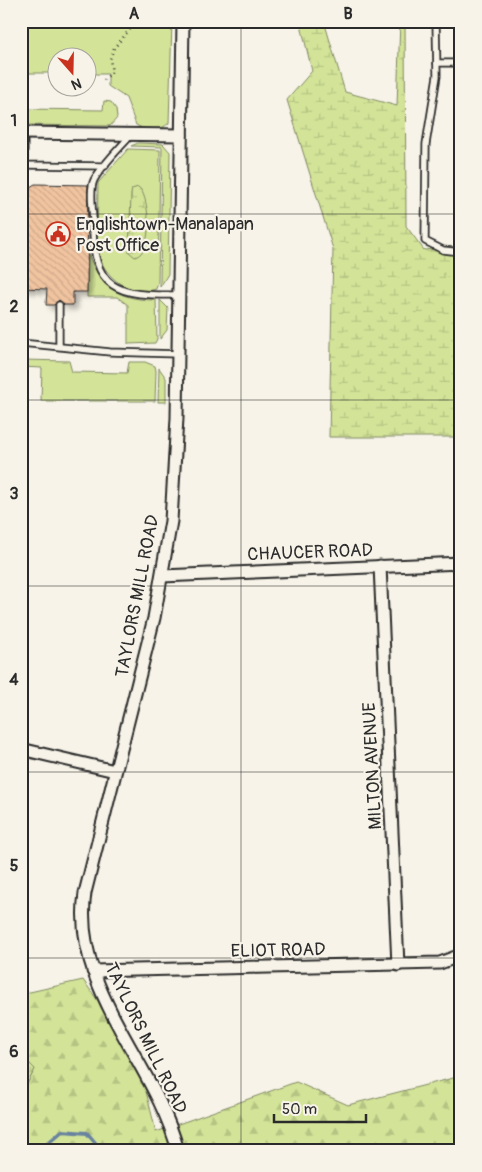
<svg xmlns="http://www.w3.org/2000/svg" width="482" height="1172" font-family="Pangolin,sans-serif">
  <defs>
    <pattern id="forest-firs" width="22" height="20" patternUnits="userSpaceOnUse" patternTransform="scale(1.25)"><rect width="22" height="20" fill="#d3e498"/><path d="M5 1l3.5 6h-7zM16 11l3.5 6h-7z" fill="#b5c483"/></pattern>
    <pattern id="wetland-marsh" width="20" height="14" patternUnits="userSpaceOnUse" patternTransform="scale(1.25)"><rect width="20" height="14" fill="#d3e498"/><path d="M1 5h8M5 5V1M11 12h8M15 12V8" fill="none" stroke="#b5c483"/></pattern>
    <pattern id="building-back-hatch" width="6" height="6" patternUnits="userSpaceOnUse" patternTransform="scale(1.25)"><rect width="6" height="6" fill="#f1c4a0"/><path d="M-1 5l2 2M0 0l6 6M5-1l2 2" fill="none" stroke="#cfa98a"/></pattern>
    <filter id="shadow"><feDropShadow dx="4.5" dy="4.5" stdDeviation="2.5" flood-color="#0004"/></filter>
  </defs>
  <rect width="100%" height="100%" fill="#f7f3e8"/>
  <filter id="ink" filterUnits="userSpaceOnUse"><feTurbulence type="fractalNoise" baseFrequency=".02" numOctaves="2"/><feDisplacementMap in="SourceGraphic" scale="10" xChannelSelector="R" yChannelSelector="G"/><feConvolveMatrix kernelMatrix="1 2 1 2 8 2 1 2 1" color-interpolation-filters="sRGB"/></filter>
  <g filter="url(#ink)">
    <g fill="#d3e498" stroke="#7f8862">
      <path d="M21 21H172L169 123C161 131 146 131 136 125L126 98 108 86V74H88V58H58L57 73H21Z"/>
      <path d="M104 101 111 102 116 109 117 118 110 126 21 125V109L103 110Z"/>
      <path d="M138 143 163 144 170 152 168 274 160 287 162 147 131 146Z"/>
      <path d="M128 149 160 150 158 282 156 289C129 298 105 277 97 252L98 183Z"/>
      <path d="M21 185H27L26 209H29V215H21Z"/>
      <path d="M88 253C101 288 119 300 156 300L157 339 155 343 128 344V305L117 297H87Z"/>
      <path d="M160 300 168 308 167 330 160 339Z"/>
      <path d="M21 360 69 361 72 372 127 373 129 362H145L155 366 156 371 155 401H41L42 368 21 367Z"/>
      <path d="M159 368 166 378V402H158Z"/>
    </g>
    <path fill="url(#forest-firs)" stroke="#7f8862" d="M83 980 137 1055 156 1132 296 1082 348 1105 461 1076V1151H21V1095L35 1069 21 1055V994Z"/>
    <g fill="url(#wetland-marsh)" stroke="#7f8862">
      <path d="M300 21H324L345 92 397 106 400 21H405L406 226 424 250 461 246V437H329L333 249 287 100 312 71Z"/>
      <path d="M138 187C149 192 155 252 135 257L129 252 131 194 132 189Z"/>
      <path d="M21 1055 35 1069 21 1095Z"/>
    </g>
    <g fill="none" stroke-linecap="round" stroke-linejoin="round">
      <path stroke="#69839f" stroke-width="4" d="M39 1151 62 1131 87 1133 102 1151"/>
    </g>
    <path fill="url(#building-back-hatch)" stroke="#2b2b2b" filter="url(#shadow)" d="M35 184 88 185 87 292H73V305H64L59 300 54 305H46L47 289 21 288V215H29L30 187Z"/>
    <g fill="none" stroke-linecap="round" stroke-linejoin="round">
      <g stroke="#2b2b2b" stroke-width="9">
        <g id="lane">
          <path d="M436 21 437 76 426 144 425 241 443 250 461 252"/>
          <path d="M437 63H461"/>
          <path d="M24 133V165L105 166"/>
          <path d="M131 135C119 149 103 164 94 180 89 190 93 210 93 222 92 291 117 296 179 295"/>
          <path d="M21 343 110 352 178 354"/>
          <path d="M59 346V305"/>
        </g>
      </g>
      <g stroke="#2b2b2b" stroke-width="15">
        <g id="street">
          <path d="M21 133 181 135"/>
          <path d="M380 566 398 965"/>
          <path d="M162 576 461 563"/>
          <path d="M21 749 115 771"/>
          <path d="M93 971 440 963 461 955"/>
          <path d="M178 1151C155 1062 71 989 85 893L154 618 171 521 177 418 183 21"/>
        </g>
      </g>
      <path stroke="#2b2b2b" stroke-width="2.5" stroke-dasharray="1 4" stroke-linecap="butt" d="M104 80 112 72 110 59 114 48 137 21"/>
      <use href="#lane" stroke="#f7f3e8" stroke-width="5.5"/>
      <use href="#street" stroke="#f7f3e8" stroke-width="11"/>
    </g>
  </g>
  <path fill="none" stroke="#2b2b2b" stroke-width="1" stroke-opacity="0.55" d="M241 21V1151M21 214H461M21 400H461M21 586H461M21 772H461M21 958H461"/>
  <defs>
    <g id="civic-ring" transform="scale(1.25)"><circle r="9.5" fill="#f7f3e8" stroke="#c8321e" stroke-width="1.5"/><path d="M-.6-6.5H3V-4.5H.6V-3L4-1V1h2V6H-6V1h2V-1L-.6-3ZM-1.2 2.5V6h2.4V2.5Z" fill="#c8321e"/></g>
  </defs>
  <g fill-rule="evenodd">
    <use href="#civic-ring" x="58" y="234"/>
  </g>
  <g text-anchor="middle" stroke-width="4.5" stroke-linejoin="round" paint-order="stroke">
    <g font-size="18" fill="#2b2b2b" stroke="#f7f3e8" text-anchor="start">
      <text x="76" y="230">Englishtown-Manalapan<tspan x="76" dy="21">Post Office</tspan></text>
    </g>
    <g font-size="18" fill="#2b2b2b" stroke="#f7f3e8">
      <text transform="translate(310 552) rotate(-2)" y="6">CHAUCER ROAD</text>
      <text transform="translate(137 596) rotate(-79)" y="6">TAYLORS MILL ROAD</text>
      <text transform="translate(372 766) rotate(-93)" y="6">MILTON AVENUE</text>
      <text transform="translate(278 950) rotate(-1)" y="6">ELIOT ROAD</text>
      <text transform="translate(146 1038) rotate(64)" y="6">TAYLORS MILL ROAD</text>
    </g>
  </g>
  <rect width="482" height="1172" fill="none" stroke="#f7f3e8" stroke-width="55"/>
  <g transform="translate(72 72) rotate(160)"><circle r="24" fill="#f7f3e8" stroke="#a5a39c"/>
  <path d="M0-4L9 19L0 12L-9 19Z" fill="#c8321e"/>
  <text y="-8" font-size="14" font-weight="bold" text-anchor="middle" fill="#2b2b2b">N</text>
  </g>
  <path d="M274 1114v8h92v-8" fill="none" stroke="#2b2b2b" stroke-width="2.5"/>
  <text x="282" y="1114" font-size="15" fill="#2b2b2b" stroke="#f7f3e8" stroke-width="4" paint-order="stroke">50 m</text>
  <rect x="28" y="28" width="426" height="1116" fill="none" stroke="#2b2b2b" stroke-width="2"/>
  <g font-size="16" text-anchor="middle" font-weight="bold" fill="#2b2b2b">
    <text x="134" y="19">A</text>
    <text x="348" y="19">B</text>
    <text x="14" y="126">1</text>
    <text x="14" y="312">2</text>
    <text x="14" y="499">3</text>
    <text x="14" y="685">4</text>
    <text x="14" y="871">5</text>
    <text x="14" y="1057">6</text>
  </g>
</svg>
